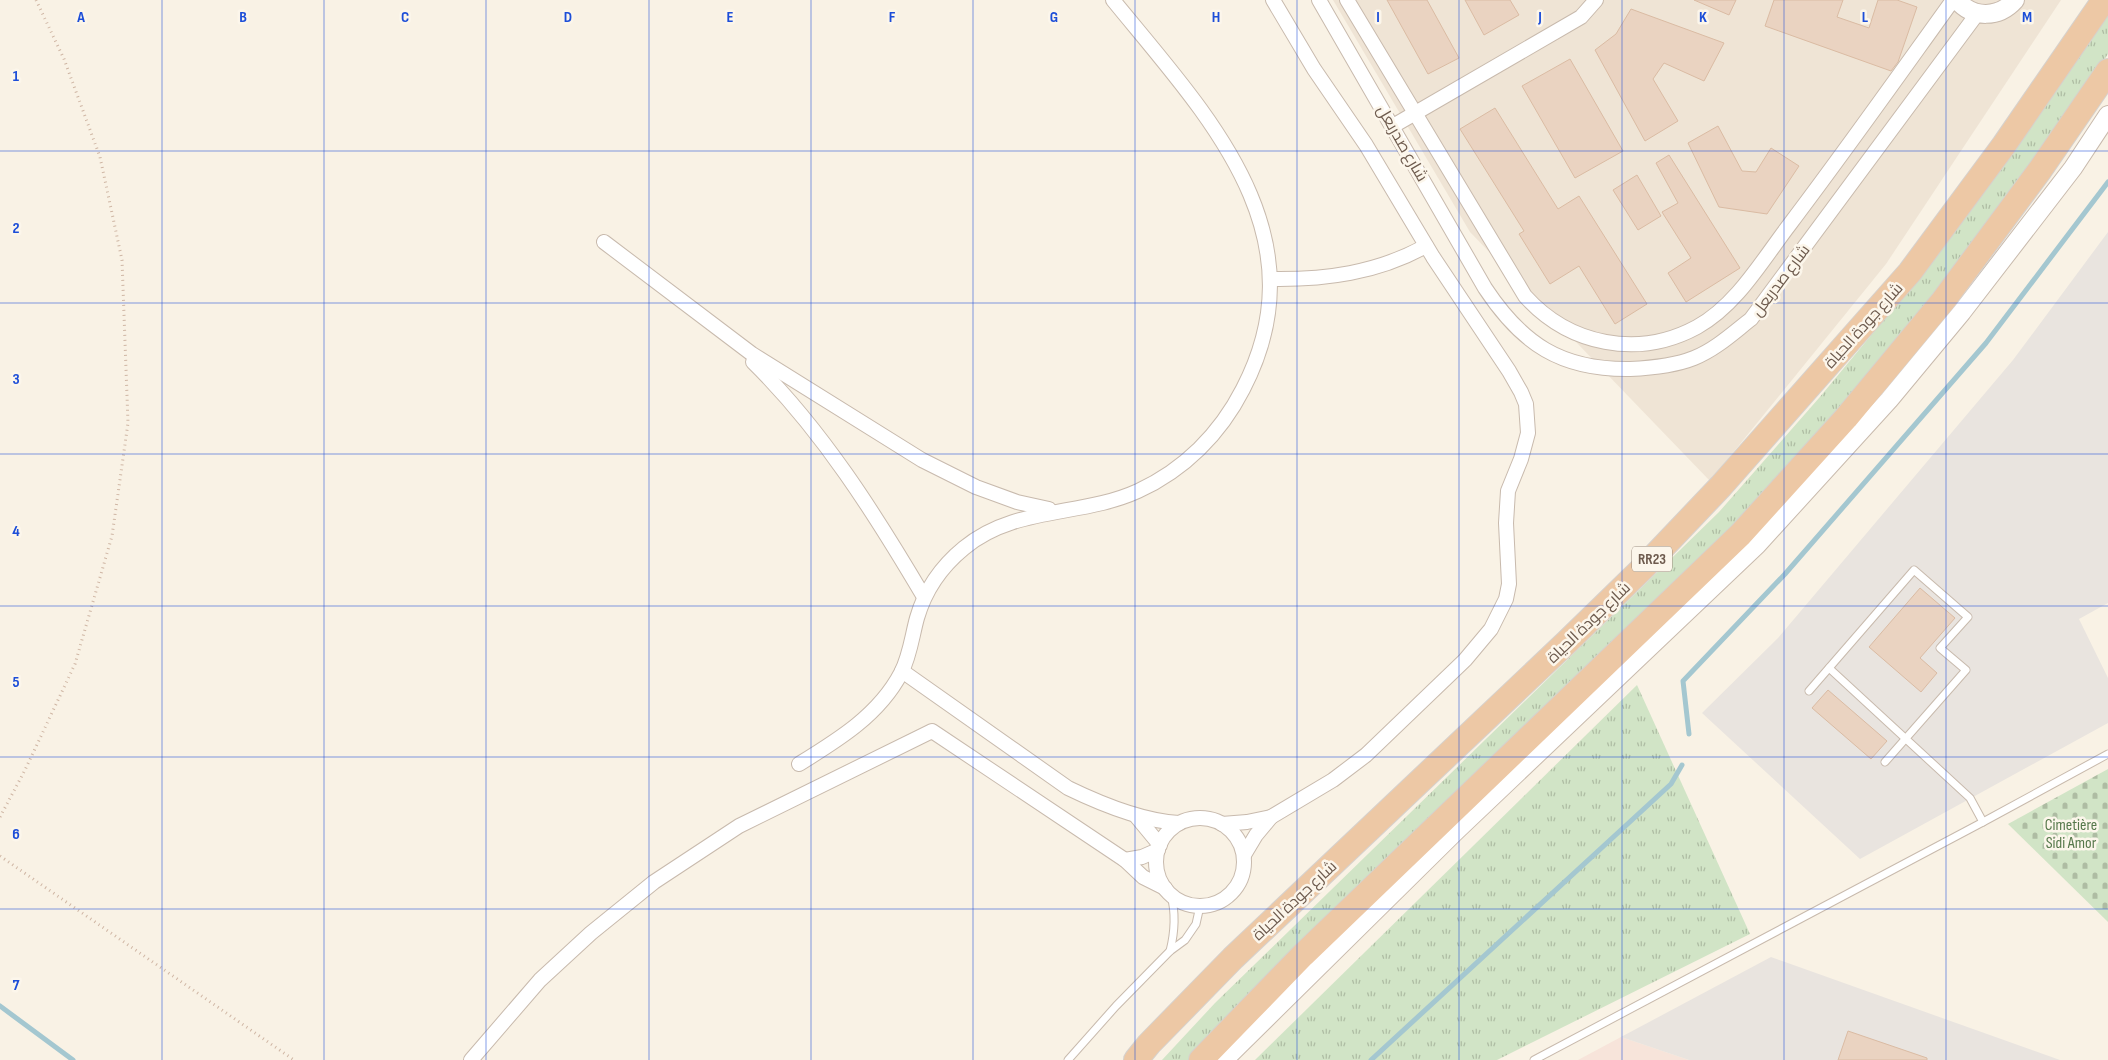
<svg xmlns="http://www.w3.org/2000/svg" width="2108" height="1060" font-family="'Sofia Sans Condensed',Cairo,sans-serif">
  <defs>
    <pattern id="grass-tufts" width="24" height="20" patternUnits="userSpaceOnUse" patternTransform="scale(1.25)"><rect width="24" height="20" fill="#d1e4c6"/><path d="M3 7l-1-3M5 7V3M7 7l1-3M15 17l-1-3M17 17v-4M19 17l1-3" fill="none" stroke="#aebca3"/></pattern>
    <pattern id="cemetery-stones" width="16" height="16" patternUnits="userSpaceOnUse" patternTransform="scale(1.25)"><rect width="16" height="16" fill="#d1e4c6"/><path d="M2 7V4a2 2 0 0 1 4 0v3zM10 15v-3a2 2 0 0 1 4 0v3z" fill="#aebca3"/></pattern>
  </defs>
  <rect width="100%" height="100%" fill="#f9f2e5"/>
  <path fill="#efe4d5" d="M1333 0H2061L1886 264 1710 481 1470 232Z"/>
  <path fill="#f7e4da" d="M1621 1037 1689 1060H1578Z"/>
  <g fill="#e9e4df">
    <path d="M2108 232V603L2079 619 2108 678V723L1860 859 1702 713 1778 638 2013 360Z"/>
    <path d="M1771 957 2060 1060H1689L1621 1037Z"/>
  </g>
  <g fill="url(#grass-tufts)">
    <path d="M2108 7V54L2032 165 1934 295 1838 412 1738 526 1197 1060H1162L1215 1003 1719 512 1819 398 1917 280Z"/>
    <path d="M1637 685 1750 934 1497 1060H1255Z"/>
  </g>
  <path fill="url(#cemetery-stones)" d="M2108 769V922L2008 824Z"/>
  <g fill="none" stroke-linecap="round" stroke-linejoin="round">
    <g stroke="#a4c7d0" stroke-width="5">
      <path d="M1689 734 1683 681 1785 574 1986 343 2108 182"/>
      <path d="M0 1006 73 1060"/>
      <path d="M1371 1060 1671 784 1682 765"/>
    </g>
  </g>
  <g fill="#ead3c1" stroke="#dabba3">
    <path d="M1387 0H1427L1459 58 1428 74Z"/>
    <path d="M1465 0H1510L1519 15 1484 35Z"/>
    <path d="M1694 0H1736L1729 15Z"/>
    <path d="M1774 0H1843L1837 17 1869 28 1878 0H1897L1917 7 1898 62 1891 71 1765 26Z"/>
    <path d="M1631 9 1724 43 1704 81 1664 63 1653 79 1678 121 1645 141 1595 50 1616 34Z"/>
    <path d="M1570 59 1623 151 1575 178 1522 86Z"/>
    <path d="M1495 108 1558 209 1579 196 1647 304 1615 324 1579 266 1550 284 1519 234 1524 231 1460 129Z"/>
    <path d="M1718 126 1742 171 1756 172 1771 148 1799 166 1767 214 1719 207 1688 143Z"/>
    <path d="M1669 155 1740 268 1686 302 1668 273 1691 258 1662 212 1678 203 1656 163Z"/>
    <path d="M1637 175 1661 216 1638 230 1613 190Z"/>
    <path d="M1920 588 1955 618 1920 658 1937 673 1921 692 1869 647Z"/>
    <path d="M1828 690 1887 741 1871 759 1812 708Z"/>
    <path d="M1848 1031 1927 1058V1060H1838Z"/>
  </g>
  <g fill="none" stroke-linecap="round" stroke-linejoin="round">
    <g stroke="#c8baad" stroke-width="9">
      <g id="service">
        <path d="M1809 691 1914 570 1968 617 1940 648 1966 670 1885 762"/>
        <path d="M1983 822 2108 754"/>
        <path d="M1170 951C1175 931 1176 914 1171 895"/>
        <path d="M1068 1060 1116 1006 1170 951 1185 940 1196 924 1200 906"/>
        <path d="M1534 1060 1983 822 1970 798 1829 668"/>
      </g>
    </g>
    <g stroke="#c8baad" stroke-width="16">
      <g id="minor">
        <path d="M1319 0 1485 288C1522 344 1561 370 1630 369 1652 368 1674 366 1694 358 1716 349 1733 333 1751 319L1977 14"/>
        <path d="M1347 0 1525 296C1569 345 1638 359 1697 327 1737 305 1763 259 1790 224 1846 150 1899 75 1953 0"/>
        <path d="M1393 126 1581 17 1596 0"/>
        <path d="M604 242 752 354 922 460 976 487 1017 502 1049 509"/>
        <path d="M1270 279C1325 280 1377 273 1426 246"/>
        <path d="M753 362C822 430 875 514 924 597"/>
        <path d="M902 671 1068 788C1101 804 1142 821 1179 823"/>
        <path d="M799 764C838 740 879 715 901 673 910 656 912 636 917 618 925 590 942 566 964 548 1014 506 1081 517 1138 491 1184 470 1220 434 1243 389 1324 233 1205 113 1113 0"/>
        <path d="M1136 816 1160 845"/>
        <circle cx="1200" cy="862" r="44"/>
        <path d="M1222 824 1247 822 1271 817 1333 780 1366 755 1465 660 1491 629 1506 599 1509 584 1506 523 1508 491 1521 459 1528 433 1526 404 1521 392 1509 371 1433 257 1366 145 1314 69 1273 0"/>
        <path d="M1244 855 1256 835 1271 817"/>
        <path d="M1125 860 1142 857 1158 850"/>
        <path d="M471 1060 540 980 591 933 654 882 739 826 932 731 1125 860 1143 877 1165 888"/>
      </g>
    </g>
    <g stroke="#c8baad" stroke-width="20">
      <g id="tertiary">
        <path d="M1957 0C1973 19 1999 18 2015 0"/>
        <path d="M1224 1060 1456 831 1757 545 1889 400 1962 312 2073 168 2108 115"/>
      </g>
    </g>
    <g stroke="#d6d1cd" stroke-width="26">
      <g id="trunk">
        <path d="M1136 1060 1149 1044 1233 958 1567 642 1644 567 1721 486 1910 272 2004 145 2104 0"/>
        <path d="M1201 1060 1303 955 1741 534 1846 418 1943 301 2040 170 2108 71"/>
      </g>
    </g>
    <g stroke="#cfb6a4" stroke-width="3" stroke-dasharray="1 4" stroke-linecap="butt">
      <path d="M0 817 25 770 75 664 112 536 128 423 122 260 100 157 64 59 36 0"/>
      <path d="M0 856 294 1060"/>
    </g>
    <use href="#service" stroke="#fff" stroke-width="7"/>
    <use href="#minor" stroke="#fff" stroke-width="14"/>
    <use href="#tertiary" stroke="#fff" stroke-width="18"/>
    <use href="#trunk" stroke="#edc8a5" stroke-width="24"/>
  </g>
  <path fill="none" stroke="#1d4ed8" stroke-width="1" stroke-opacity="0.55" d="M162 0V1060M324 0V1060M486 0V1060M649 0V1060M811 0V1060M973 0V1060M1135 0V1060M1297 0V1060M1459 0V1060M1622 0V1060M1784 0V1060M1946 0V1060M0 151H2108M0 303H2108M0 454H2108M0 606H2108M0 757H2108M0 909H2108"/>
  <g text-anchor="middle" stroke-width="5" stroke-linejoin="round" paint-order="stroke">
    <rect fill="#fcf6eb" stroke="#998a7d" stroke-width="1" x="1632" y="546.5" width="40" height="25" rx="4"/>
    <g font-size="15" font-weight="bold" fill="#6e5b4e">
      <text x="1652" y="564">RR23</text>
    </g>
    <g font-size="16" fill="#6e5b4e" stroke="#fcf6eb">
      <text transform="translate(1403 143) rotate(60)" y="6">شارع صدربعل</text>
      <text transform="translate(1780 280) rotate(-53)" y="6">شارع صدربعل</text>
      <text transform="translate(1863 325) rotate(-48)" y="6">شارع جودة الحياة</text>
      <text transform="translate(1588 622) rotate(-44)" y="6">شارع جودة الحياة</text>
      <text transform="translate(1294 900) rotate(-43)" y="6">شارع جودة الحياة</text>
    </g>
    <g font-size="16" fill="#56784b" stroke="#fcf6eb">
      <text x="2071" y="830">Cimetière<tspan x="2071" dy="18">Sidi Amor</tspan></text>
    </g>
  </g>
  <g font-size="16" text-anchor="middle" font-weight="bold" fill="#1d4ed8" stroke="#fcf6eb" stroke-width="5" stroke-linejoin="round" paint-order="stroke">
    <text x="81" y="22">A</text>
    <text x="243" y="22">B</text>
    <text x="405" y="22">C</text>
    <text x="568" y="22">D</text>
    <text x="730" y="22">E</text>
    <text x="892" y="22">F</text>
    <text x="1054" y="22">G</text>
    <text x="1216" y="22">H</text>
    <text x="1378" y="22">I</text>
    <text x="1540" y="22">J</text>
    <text x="1703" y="22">K</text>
    <text x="1865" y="22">L</text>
    <text x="2027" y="22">M</text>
    <text x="16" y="81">1</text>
    <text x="16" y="233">2</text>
    <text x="16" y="384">3</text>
    <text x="16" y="536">4</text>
    <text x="16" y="687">5</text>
    <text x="16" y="839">6</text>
    <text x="16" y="990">7</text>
  </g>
</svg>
